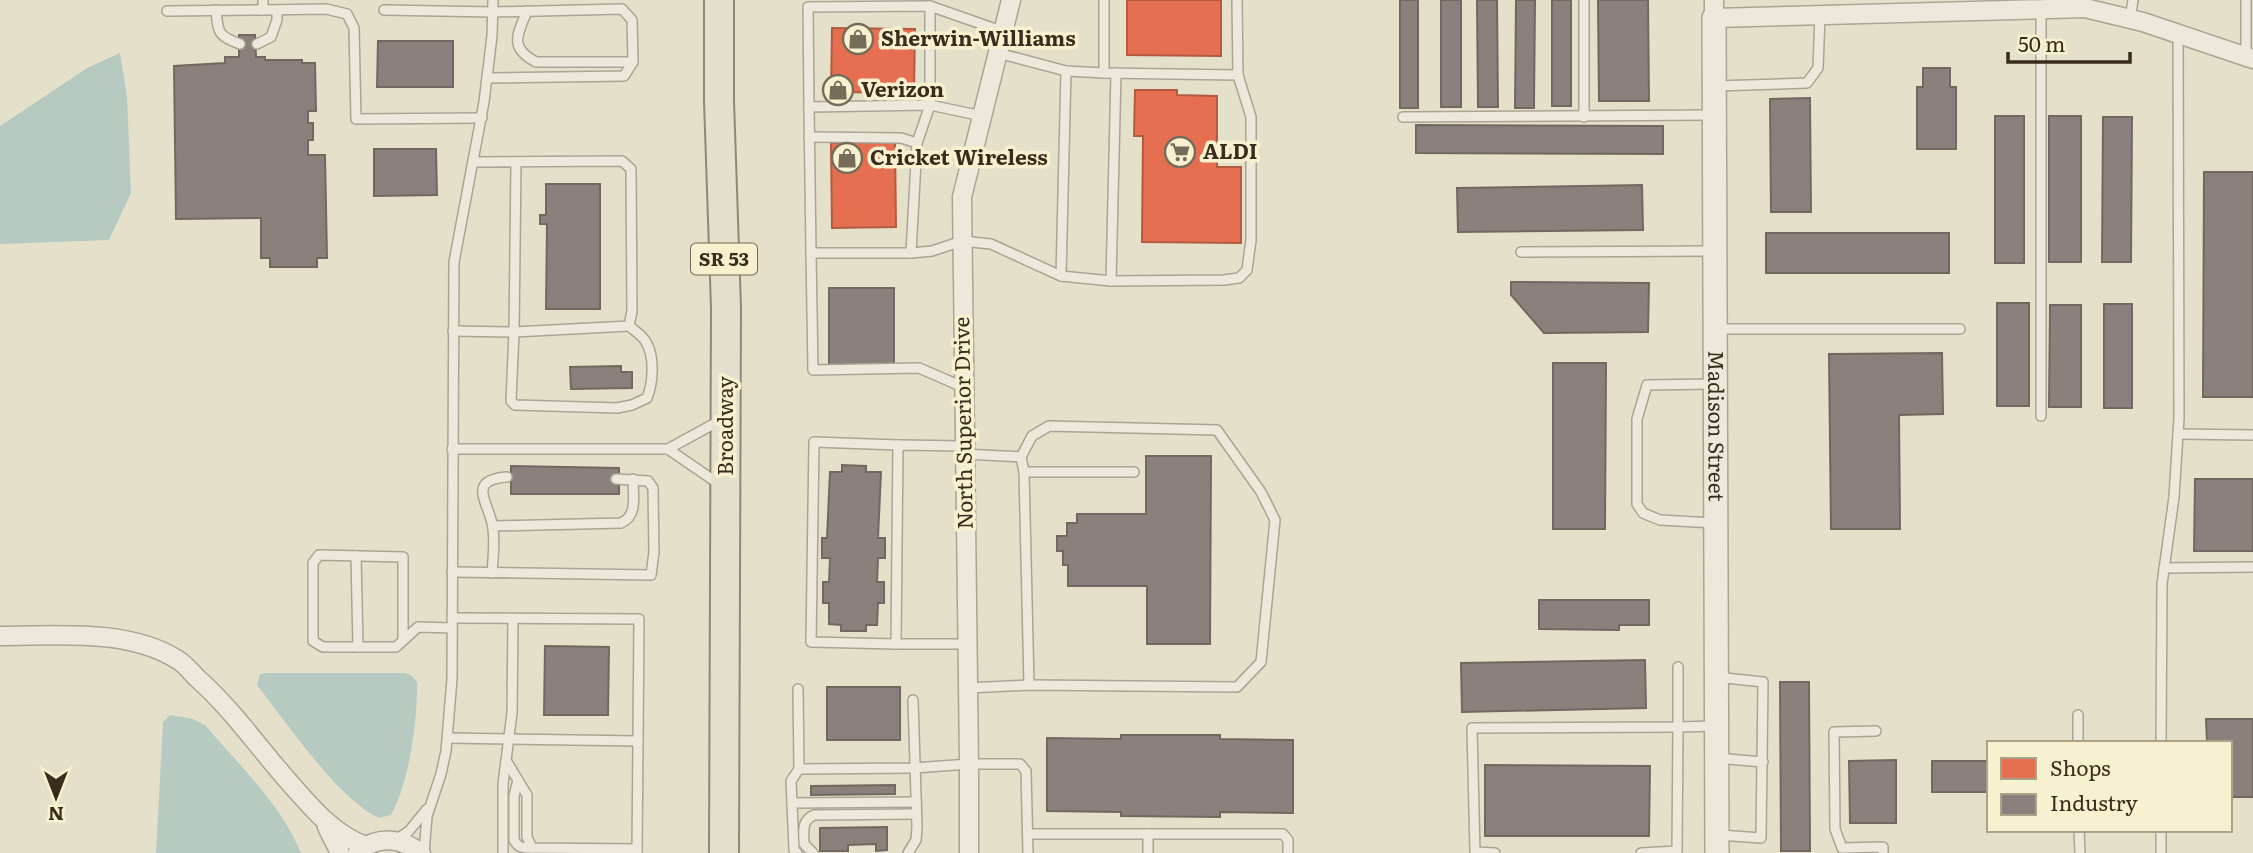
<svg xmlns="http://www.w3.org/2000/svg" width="2253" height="853" font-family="Literata,serif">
  <rect width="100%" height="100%" fill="#e5e0ca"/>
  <g fill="#b6cac1">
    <path d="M120 53 127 96 131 193 109 240 0 244V126L87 68Z"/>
    <path d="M268 673H405L412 676 417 682C418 718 409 784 391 815L379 818C337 798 287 723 257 685L260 674Z"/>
    <path d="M170 715 193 719 205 725C239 765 281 804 301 853H156L163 722Z"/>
  </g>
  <g fill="#e76f51" stroke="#b25b41" stroke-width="2">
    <path d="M1127 0H1221V56L1127 55Z"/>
    <path d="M832 28 915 29 914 93 831 92Z"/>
    <path d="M1135 90H1177V95L1217 96V167H1241V243L1142 242 1143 136H1134Z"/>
    <path d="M895 142 896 227 832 228 831 143Z"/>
  </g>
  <g fill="#8a817c" stroke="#71685f" stroke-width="2">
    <rect x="1400" y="0" width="18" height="108"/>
    <rect x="1441" y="0" width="20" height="107"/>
    <path d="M1477 0H1497L1498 107H1478Z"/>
    <path d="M1516 0H1535L1534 108H1515Z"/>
    <rect x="1552" y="0" width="19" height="106"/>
    <path d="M1598 0H1648L1649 101H1599Z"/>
    <path d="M239 35H255L256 57H265V60H302V63H315L316 111H308V123H313V140H308V155H325L327 258H317V267H270V258H261V218L176 219 174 66 225 63V57H239Z"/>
    <path d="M378 41H453V87H377Z"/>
    <path d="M1923 68H1950V87H1956V149H1917V87H1923Z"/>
    <path d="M1810 98 1811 212H1771L1770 99Z"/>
    <rect x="1995" y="116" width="29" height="147"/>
    <rect x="2049" y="116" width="32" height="146"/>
    <path d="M2103 117H2132L2131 262H2102Z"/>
    <path d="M1416 125 1663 126V154L1416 153Z"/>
    <path d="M374 149H436L437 195 374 196Z"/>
    <path d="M2204 172H2253V397H2203Z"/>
    <path d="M546 184H600V309H546L547 224H540V215H546Z"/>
    <path d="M1642 185 1643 230 1458 232 1457 188Z"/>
    <rect x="1766" y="233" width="183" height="40"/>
    <path d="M1511 282 1649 283 1648 332 1544 333 1511 295Z"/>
    <rect x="829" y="288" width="65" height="78"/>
    <rect x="1997" y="303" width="32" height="103"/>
    <rect x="2104" y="304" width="28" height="104"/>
    <path d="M2050 305H2081V407H2049Z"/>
    <path d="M1942 353 1943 414 1899 415 1900 529H1831L1829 354Z"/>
    <path d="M1553 363H1606L1605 529H1553Z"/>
    <path d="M621 366V372H632V388L571 389 570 367Z"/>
    <path d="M1146 456H1211L1210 644H1147V586H1068V565H1063V551H1057V536H1067V523H1077V514H1146Z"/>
    <path d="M842 465 866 466V472H881L878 538H885V558H878L877 582H884V603H878L877 625H866V631H841V625L829 624V603H823V582H829L830 558H822V538H827L830 472H842Z"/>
    <path d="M511 466 619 468V494H511Z"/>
    <path d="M2195 479H2253V551H2194Z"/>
    <path d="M1539 600H1649V625H1619V630L1539 629Z"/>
    <path d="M545 646 609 647 608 715H544Z"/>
    <path d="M1645 660 1646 708 1462 712 1461 663Z"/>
    <path d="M1780 682H1809L1810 851H1781Z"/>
    <rect x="827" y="687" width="73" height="53"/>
    <path d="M2206 719H2253V797H2230V743H2207Z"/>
    <path d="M1121 735H1220V739L1293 740V813L1220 812V817L1121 816V812L1047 811V738L1121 739Z"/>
    <path d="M1896 760V823H1850L1849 761Z"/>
    <rect x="1932" y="761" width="57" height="31"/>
    <path d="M1485 765 1650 766 1649 836H1485Z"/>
    <path d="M895 785V794L811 795V786Z"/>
    <path d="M887 827V850L876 851V844L848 845V851H820V828Z"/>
  </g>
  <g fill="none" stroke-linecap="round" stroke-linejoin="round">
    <g stroke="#aaa494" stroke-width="12">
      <g id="service">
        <path d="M263 0V10L326 9 347 14 354 28 356 119 482 118"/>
        <path d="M1104 0V73"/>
        <path d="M1584 0V117"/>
        <path d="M2041 9V416"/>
        <path d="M216 10C218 33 218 36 240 44"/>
        <path d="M384 10 493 12 622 9 632 20 633 62 624 76 487 78"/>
        <path d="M167 11 263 10"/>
        <path d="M527 11C517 35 509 48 536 62H633"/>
        <path d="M2130 19 2133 0"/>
        <path d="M257 44 271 37 277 20V10"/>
        <path d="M998 53 1066 71 1104 73 1238 75"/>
        <path d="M2246 57V0"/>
        <path d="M1716 86 1807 83 1818 68 1820 15"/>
        <path d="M809 107 811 253H911L917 143 930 105V6"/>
        <path d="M982 116 930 105 809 107 808 7 930 6 1004 32"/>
        <path d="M1403 117 1712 115"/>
        <path d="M809 137 901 138 917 143"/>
        <path d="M474 162 622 161 631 169 632 311 629 326C635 331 642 335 646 342 655 357 653 383 647 398L632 405 617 408 515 405 511 401 514 332 516 162"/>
        <path d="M1521 252 1713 251"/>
        <path d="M811 253 813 370 919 368 963 387"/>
        <path d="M911 253 932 251 962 241 991 244 1061 276 1111 281 1224 280 1239 278 1247 270 1251 240V117L1238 75 1237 0"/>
        <path d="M1061 276 1066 71"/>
        <path d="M1111 281 1116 73"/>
        <path d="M1717 329H1960"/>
        <path d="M453 331 514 332 629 326"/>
        <path d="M1713 384 1647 385 1637 419V504L1643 513 1660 520 1714 523"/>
        <path d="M2178 434 2253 435"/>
        <path d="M964 446 898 445 896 644H967"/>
        <path d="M452 449H668"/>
        <path d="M964 454 1021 457 1032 436 1049 426 1217 430 1261 492 1275 520 1261 662 1237 687 1029 685 968 688"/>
        <path d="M1021 457 1024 472 1029 685"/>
        <path d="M1024 472H1134"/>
        <path d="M719 484 668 449 721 420"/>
        <path d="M493 526 621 523C638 516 633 495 633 479"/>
        <path d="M356 556 358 647"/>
        <path d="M2164 568 2253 567"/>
        <path d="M452 572 651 575 654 552 653 488 648 481 616 479"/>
        <path d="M492 573C493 558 495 543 493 529 491 505 464 480 507 477"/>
        <path d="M403 639V557L319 555 313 563V641L323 647H396L418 627 452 628"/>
        <path d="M896 644 811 642 814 442 898 445"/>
        <path d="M1716 677 1763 682 1761 838 1719 835"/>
        <path d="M798 689 799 769"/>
        <path d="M2078 715V743"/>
        <path d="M1876 731 1834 732 1835 829 1842 848 1883 847V853"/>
        <path d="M448 738 638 741 639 619 452 618"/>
        <path d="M2161 743 2162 584 2174 497 2179 418 2178 34"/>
        <path d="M1716 758 1763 762"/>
        <path d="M507 762 527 795V837L532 848 637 849"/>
        <path d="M518 780 514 796V840C518 848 523 848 532 848"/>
        <path d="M792 803 916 802"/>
        <path d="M2079 830 2080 853"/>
        <path d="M1028 834H1283L1288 840V853"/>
        <path d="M1148 834V853"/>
        <path d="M396 840 409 831 427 809"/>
        <path d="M424 853 427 816 441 774 446 751 452 679 454 262 484 102 492 36 493 0"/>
        <path d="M503 853V784L512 713 513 619"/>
        <path d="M637 853 638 741"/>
        <path d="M797 853 794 850 791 781 799 769 914 768 969 764H1020L1026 771 1028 853"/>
        <path d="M813 853 804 844C804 831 801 821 814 815L916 814"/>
        <path d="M908 853 916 840 917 827 913 700"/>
        <path d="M1495 853 1475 852 1472 728 1678 727V667"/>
        <path d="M1641 853 1677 851 1678 727 1715 726"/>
        <path d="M2161 853V830"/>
      </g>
    </g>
    <g stroke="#aaa494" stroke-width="21">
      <g id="minor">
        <path d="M1714 0V18L2085 8 2143 22 2253 59"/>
        <path d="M0 636C56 636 128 628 178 660 185 664 191 672 197 678 232 709 258 747 289 782 312 808 332 833 365 846"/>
        <path d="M327 827 340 853"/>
        <path d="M358 852C378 835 401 838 421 853"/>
        <path d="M969 853V764L962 197 1011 0"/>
      </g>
    </g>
    <g stroke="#aaa494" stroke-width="26">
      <g id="tertiary">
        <path id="s1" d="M1714 18 1717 853"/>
      </g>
    </g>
    <g stroke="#8f897a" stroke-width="32">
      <path id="primary" d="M719 0V101L726 308 724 853"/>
    </g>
    <use href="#service" stroke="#ece9dc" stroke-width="9"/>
    <use href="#minor" stroke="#ece9dc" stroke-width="18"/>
    <use href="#tertiary" stroke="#ece9dc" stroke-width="23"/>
    <use href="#primary" stroke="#e4e0cd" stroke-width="28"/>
  </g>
  <defs>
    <g id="shop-ring" transform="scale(1.575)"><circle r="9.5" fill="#f7f1cf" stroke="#756c59" stroke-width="1.5"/><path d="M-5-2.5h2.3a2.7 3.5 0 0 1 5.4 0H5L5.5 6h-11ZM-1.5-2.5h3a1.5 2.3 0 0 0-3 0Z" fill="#756c59"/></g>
    <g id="supermarket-ring" transform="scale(1.575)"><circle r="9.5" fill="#f7f1cf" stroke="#756c59" stroke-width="1.5"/><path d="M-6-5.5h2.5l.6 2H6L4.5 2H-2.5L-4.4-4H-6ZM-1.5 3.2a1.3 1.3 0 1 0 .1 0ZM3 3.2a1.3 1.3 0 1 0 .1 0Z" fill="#756c59"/></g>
  </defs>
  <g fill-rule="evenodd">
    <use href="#shop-ring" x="858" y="39"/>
    <use href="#shop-ring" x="838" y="90"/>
    <use href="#supermarket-ring" x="1180" y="152"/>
    <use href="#shop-ring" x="847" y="158"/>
  </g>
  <g text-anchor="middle" stroke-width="7" stroke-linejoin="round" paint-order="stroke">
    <rect fill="#f7f1cf" stroke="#716852" stroke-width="2" x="691" y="243.5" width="66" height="31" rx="5"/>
    <g font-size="19" font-weight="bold" fill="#382d1c">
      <text x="724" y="266">SR 53</text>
    </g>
    <g font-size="21" font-weight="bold" fill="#382d1c" stroke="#f7f1cf" text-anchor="start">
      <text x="881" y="46">Sherwin-Williams</text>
      <text x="861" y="97">Verizon</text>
      <text x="1203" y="159">ALDI</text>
      <text x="870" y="165">Cricket Wireless</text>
    </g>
    <g font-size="21" fill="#382d1c" stroke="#f7f1cf">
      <text transform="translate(964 423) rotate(-91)" y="7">North Superior Drive</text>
      <text transform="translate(726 426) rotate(-90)" y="7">Broadway</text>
      <text dy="7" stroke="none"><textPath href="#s1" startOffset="408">Madison Street</textPath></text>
    </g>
  </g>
  <rect x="1987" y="741" width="245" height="91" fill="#f7f1cf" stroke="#aba387" stroke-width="2"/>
  <rect x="2001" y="758" width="35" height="21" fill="#e76f51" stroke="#aba387" stroke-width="2"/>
  <text x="2050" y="776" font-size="21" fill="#382d1c">Shops</text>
  <rect x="2001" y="794" width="35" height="21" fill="#8a817c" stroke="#aba387" stroke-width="2"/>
  <text x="2050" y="811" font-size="21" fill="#382d1c">Industry</text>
  <g transform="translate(56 797) rotate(180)" stroke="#f7f1cf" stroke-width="5" paint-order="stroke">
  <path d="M0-5L12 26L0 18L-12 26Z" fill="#382d1c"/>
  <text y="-10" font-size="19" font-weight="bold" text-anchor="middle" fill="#382d1c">N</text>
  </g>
  <path d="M2008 52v10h122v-10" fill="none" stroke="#382d1c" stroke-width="3.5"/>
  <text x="2018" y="52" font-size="21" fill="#382d1c" stroke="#f7f1cf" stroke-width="5" paint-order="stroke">50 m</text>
</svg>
